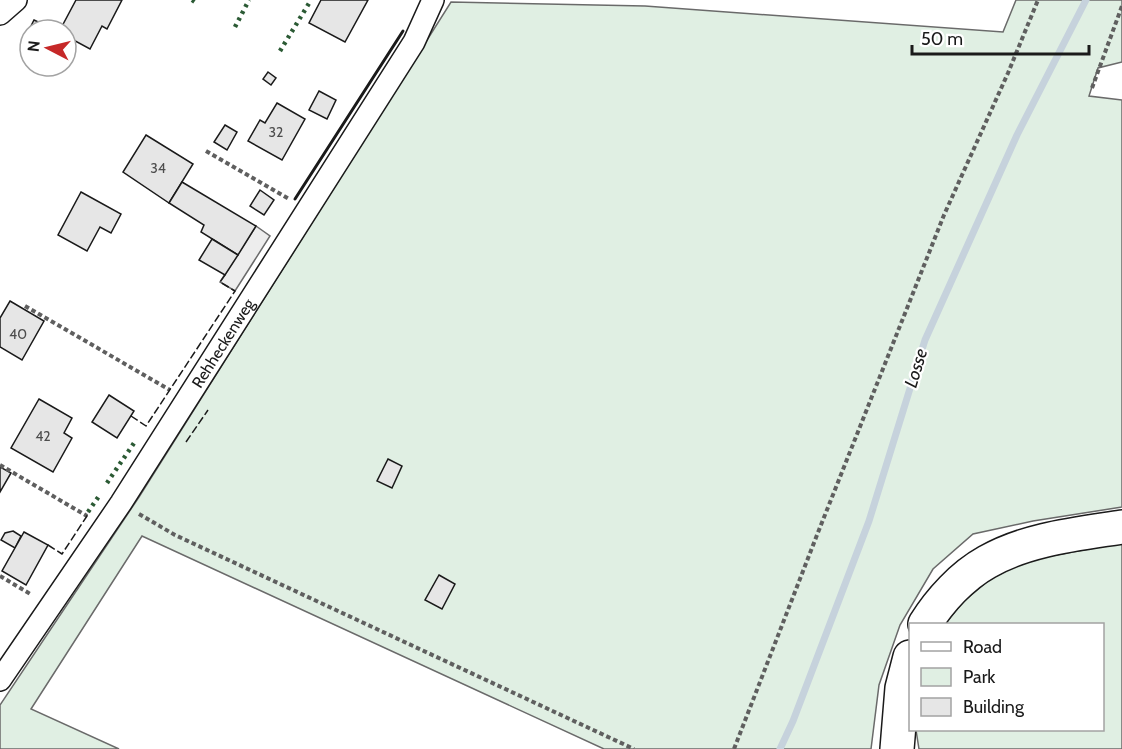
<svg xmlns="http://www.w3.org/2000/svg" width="1122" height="749" font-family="Cabin,sans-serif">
  <rect width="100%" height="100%" fill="#fff"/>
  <g fill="#e0efe3" stroke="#6a6a6a" stroke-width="1.5">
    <path d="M1016 0H1122V62L1098 68 1089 96 1122 100V507L1033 521 973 534 933 569 900 625 879 685 871 749H604L142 536 31 709 119 749H0V705L139 497 451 2 645 6 1003 32Z"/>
    <path d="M1122 543V749H919L916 730H1102V624H945L963 602 989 580 1023 561Z"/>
  </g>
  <path fill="#ededed" stroke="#6a6a6a" stroke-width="1.5" d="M256 226 270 236 235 291 220 282Z"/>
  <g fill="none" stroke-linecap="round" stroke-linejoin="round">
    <path stroke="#c6d2dc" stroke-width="7" d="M780 749 793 721 869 521 925 340 1017 135 1086 0"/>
  </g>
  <g fill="#e6e6e6" stroke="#1a1a1a" stroke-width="1.5">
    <path d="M76 0H122L107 29 102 26 90 49 66 36V30H60Z"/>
    <path d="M321 0H368L345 42 309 23Z"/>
    <path d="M34 20 53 29 52 30H30V33L28 32Z"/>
    <path d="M268 72 276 78 271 85 263 79Z"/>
    <path d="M319 91 336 100 327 119 309 110Z"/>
    <path d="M277 103 305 119 282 160 248 141 260 120 265 123Z"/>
    <path d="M225 125 237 132 227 150 214 142Z"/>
    <path d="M146 135 193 164 169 203 123 172Z"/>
    <path d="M182 182 256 226 238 255 201 232 204 225 169 203Z"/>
    <path d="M260 190 274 200 264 215 250 206Z"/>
    <path d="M81 192 121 214 111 233 100 227 87 251 58 235Z"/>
    <path d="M212 239 238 255 225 275 199 260Z"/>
    <path d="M10 301 44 321 22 360 0 347V318Z"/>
    <path d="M109 395 134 411 117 438 92 422Z"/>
    <path d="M39 399 72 418 64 433 72 438 53 472 11 448Z"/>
    <path d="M388 459 402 466 392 488 377 481Z"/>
    <path d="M0 467 11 473 0 492Z"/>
    <path d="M13 531 21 536 15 548 1 540 5 533Z"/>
    <path d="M24 532 48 545 26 585 2 571Z"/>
    <path d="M439 575 455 584 442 609 425 600Z"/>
  </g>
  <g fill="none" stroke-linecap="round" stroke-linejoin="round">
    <g stroke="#1a1a1a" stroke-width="24">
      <g id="minor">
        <path d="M0 14 16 0"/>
        <path id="s1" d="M0 680 121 503 414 42 433 0"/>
      </g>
    </g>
    <g stroke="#1a1a1a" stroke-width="36">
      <g id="trunk">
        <path d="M925 624C940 600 962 576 987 562 1027 539 1077 534 1122 527"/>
        <path d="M897 749 902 688 910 657"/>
      </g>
    </g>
    <g stroke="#5f5f5f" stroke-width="4" stroke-dasharray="4.5 3" stroke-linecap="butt">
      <path d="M1092 88 1122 6"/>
      <path d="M206 151 289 199"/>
      <path d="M25 306 170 390"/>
      <path d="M0 465 87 516"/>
      <path d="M139 514 175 535 634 749"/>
      <path d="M0 576 32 595"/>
      <path d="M734 749 817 535 944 215 1008 73 1038 0"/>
    </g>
    <use href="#minor" stroke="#fff" stroke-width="21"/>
    <use href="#trunk" stroke="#fff" stroke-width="33"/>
    <g stroke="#2b5a34" stroke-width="4.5" stroke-dasharray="3 4.5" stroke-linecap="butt">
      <path d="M192 0 195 2"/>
      <path d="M235 27 249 0"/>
      <path d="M280 51 311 0"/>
      <path d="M107 483 134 443"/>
      <path d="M88 512 99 496"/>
    </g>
    <g stroke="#1a1a1a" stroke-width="1.5" stroke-dasharray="8 3" stroke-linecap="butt">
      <path d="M131 416 146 426 235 291 220 282 225 275"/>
      <path d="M186 442 208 410"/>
      <path d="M48 545 62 554 87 516 88 512"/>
    </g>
    <path stroke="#1a1a1a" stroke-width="3" d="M295 199 403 31"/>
  </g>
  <g text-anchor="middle" stroke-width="4.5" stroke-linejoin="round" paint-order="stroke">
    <g font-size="14" fill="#4d4d4d">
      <text x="276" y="137">32</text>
      <text x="158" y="173">34</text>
      <text x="18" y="339">40</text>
      <text x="43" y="441">42</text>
    </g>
    <g font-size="16" fill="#1a1a1a" stroke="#fff">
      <text dy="6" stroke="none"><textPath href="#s1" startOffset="404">Rehheckenweg</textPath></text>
    </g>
    <g font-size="18" font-style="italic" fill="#1a1a1a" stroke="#fff">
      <text transform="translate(916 368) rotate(-73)" y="6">Losse</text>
    </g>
  </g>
  <rect x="909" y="623" width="195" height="108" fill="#ffffff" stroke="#a3a3a3" stroke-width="1.5"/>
  <rect x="921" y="642" width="30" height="9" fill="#ffffff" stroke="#a3a3a3" stroke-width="1.5"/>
  <text x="963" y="653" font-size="18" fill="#1a1a1a">Road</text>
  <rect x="921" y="668" width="30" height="18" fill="#e0efe3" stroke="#a3a3a3" stroke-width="1.5"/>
  <text x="963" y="683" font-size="18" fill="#1a1a1a">Park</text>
  <rect x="921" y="698" width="30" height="18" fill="#e6e6e6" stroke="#a3a3a3" stroke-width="1.5"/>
  <text x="963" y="713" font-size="18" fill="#1a1a1a">Building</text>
  <g transform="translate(48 48) rotate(277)"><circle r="28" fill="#ffffff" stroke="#a3a3a3" stroke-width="1.5"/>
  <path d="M0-4.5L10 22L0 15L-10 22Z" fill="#c62828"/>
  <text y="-9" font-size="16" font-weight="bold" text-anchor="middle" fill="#1a1a1a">N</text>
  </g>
  <path d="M912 45v9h177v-9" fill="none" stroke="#1a1a1a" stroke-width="3"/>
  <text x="921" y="45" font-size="18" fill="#1a1a1a" stroke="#ffffff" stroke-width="4.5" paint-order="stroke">50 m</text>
</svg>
